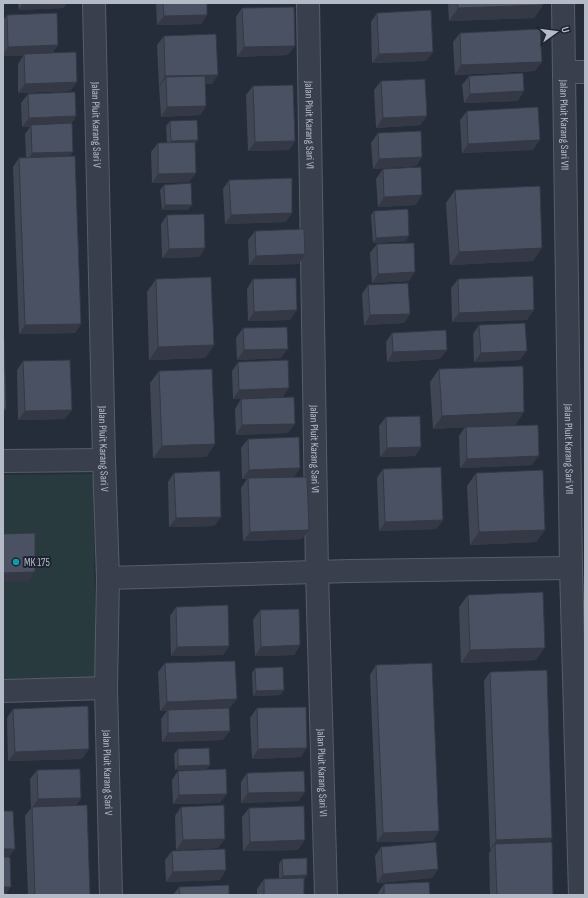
<svg xmlns="http://www.w3.org/2000/svg" width="588" height="898" font-family="'Sofia Sans Condensed',sans-serif">
  <rect width="100%" height="100%" fill="#252d3b"/>
  <path fill="#283a3d" d="M93 474 96 677 3 679V475Z"/>
  <g fill="none" stroke-linecap="round" stroke-linejoin="round">
    <g stroke="#575d6a" stroke-width="24">
      <g id="minor">
        <path id="s1" d="M94 3 104 460 108 578 106 688 111 895"/>
        <path id="s2" d="M308 3 317 573 326 895"/>
        <path d="M564 72H585"/>
        <path d="M3 461 104 460"/>
        <path d="M108 578 350 571 571 568"/>
        <path d="M3 691 106 688"/>
      </g>
    </g>
    <g stroke="#575d6a" stroke-width="24">
      <g id="tertiary">
        <path id="s3" d="M563 3 571 568 580 895"/>
      </g>
    </g>
    <use href="#minor" stroke="#393f4c" stroke-width="22"/>
    <use href="#tertiary" stroke="#393f4c" stroke-width="22"/>
  </g>
  <g fill="#404654">
    <path d="M18 3H67L63 8 19 10Z"/>
    <path d="M156 3H207V15L201 24 157 25Z"/>
    <path d="M448 3H543V5L534 18 449 21Z"/>
    <path d="M242 8 288 55 237 57 236 17Z"/>
    <path d="M377 13 433 52 426 61 372 63 371 22Z"/>
    <path d="M7 15 58 45 52 53 77 82 70 91 18 93V64L23 56H3V20Z"/>
    <path d="M460 33 535 71 455 75 453 42Z"/>
    <path d="M164 36 212 84H205L206 106 200 115 161 117 159 86H160H159L157 45Z"/>
    <path d="M469 76 518 101 464 103 462 85Z"/>
    <path d="M381 81 427 116 420 125 376 128 374 90Z"/>
    <path d="M253 86 295 141 289 150 248 151 246 95Z"/>
    <path d="M28 94 76 116 71 124 70 156 81 324 75 333 19 334 13 167 19 158 26 157 25 134 30 127H22L21 103Z"/>
    <path d="M467 111 533 150 462 153 460 120Z"/>
    <path d="M170 121 195 144 189 182 152 183 151 152 158 143H167L166 126Z"/>
    <path d="M378 133 422 157 416 166 373 169 371 143Z"/>
    <path d="M383 169 416 205 378 207 376 179Z"/>
    <path d="M229 180 286 222 225 224 223 189Z"/>
    <path d="M164 185 188 210H162L160 190Z"/>
    <path d="M455 190 533 261 450 265 446 203Z"/>
    <path d="M374 211 406 241 373 243 371 215Z"/>
    <path d="M167 215 205 248 199 257 162 258 161 224Z"/>
    <path d="M255 231 299 264 249 265 248 240Z"/>
    <path d="M377 244 409 281 372 283 370 253Z"/>
    <path d="M156 279 214 345 205 358 149 360 147 292Z"/>
    <path d="M253 279 290 320 248 321 247 289Z"/>
    <path d="M458 279 527 320 452 322 451 288Z"/>
    <path d="M368 285 410 314 404 323 364 325 362 294Z"/>
    <path d="M479 325 520 360 474 362 473 334Z"/>
    <path d="M243 328 281 358 237 360 236 338Z"/>
    <path d="M392 333 440 359 387 362 386 342Z"/>
    <path d="M23 361 65 419 18 420 17 370Z"/>
    <path d="M238 362 283 397 233 399 232 371Z"/>
    <path d="M439 369 524 412 515 425 495 426 532 465 460 468 459 436 465 427 433 429 430 382Z"/>
    <path d="M159 371 215 444 206 457 153 458 150 383Z"/>
    <path d="M241 399 288 433 236 435 235 409Z"/>
    <path d="M386 417 421 447 415 456 380 457 379 426Z"/>
    <path d="M248 439 300 468 294 477 302 539 243 541 241 488 247 479H242L241 448Z"/>
    <path d="M383 469 443 520 436 529 379 531 377 478Z"/>
    <path d="M174 473 221 517 214 526 169 527 168 482Z"/>
    <path d="M476 473 545 530 536 542 470 545 467 486Z"/>
    <path d="M468 595 536 660 461 663 459 607Z"/>
    <path d="M176 607 229 646 223 655 171 656 170 616Z"/>
    <path d="M260 610 300 645 294 655 255 656 253 620Z"/>
    <path d="M165 663 230 708H229L223 740 162 742 161 719 167 711H160L158 672Z"/>
    <path d="M376 665 433 841 377 842 370 675Z"/>
    <path d="M255 668 284 690 280 695 253 696 252 673Z"/>
    <path d="M490 672 552 838 550 842 553 895H490L489 853 491 850H490L484 681Z"/>
    <path d="M257 708 301 757 252 759 250 718Z"/>
    <path d="M13 709 82 759 8 761 7 718Z"/>
    <path d="M178 749 206 770H175L174 754Z"/>
    <path d="M37 770 81 798 76 805 90 895H28L25 816 31 808 30 779Z"/>
    <path d="M178 771 220 803 173 804 172 780Z"/>
    <path d="M247 773 305 792 298 801 241 803V782Z"/>
    <path d="M181 807 218 848 176 850 175 816Z"/>
    <path d="M249 808 298 850 243 851 242 817Z"/>
    <path d="M381 847 438 869 432 878 377 883 375 856Z"/>
    <path d="M172 851 220 880 166 882 165 860Z"/>
    <path d="M282 859 307 875 304 880V895H257V889L264 879H279V864Z"/>
    <path d="M384 884 430 895H378V893Z"/>
    <path d="M179 887 229 895H173Z"/>
  </g>
  <g fill="#343945">
    <path d="M23 3H67L63 8 19 10Z"/>
    <path d="M234 3H252L234 4Z"/>
    <path d="M543 5 534 18 449 21 458 8Z"/>
    <path d="M207 15 201 24 157 25 164 16Z"/>
    <path d="M58 45 51 55 24 54 23 56H3V54L8 47Z"/>
    <path d="M295 46 288 55 237 57 244 47Z"/>
    <path d="M433 52 426 61 372 63 379 54Z"/>
    <path d="M542 62 535 71 455 75 461 65Z"/>
    <path d="M218 75 212 84 166 85V77L160 86H159L165 76Z"/>
    <path d="M77 82 70 91 18 93 25 84Z"/>
    <path d="M524 91 518 101 464 103 470 94Z"/>
    <path d="M206 106 200 115 161 117 167 107Z"/>
    <path d="M76 116 69 125H31L30 127H22L29 118Z"/>
    <path d="M427 116 420 125 376 128 383 118Z"/>
    <path d="M198 140 194 145 167 146 171 141Z"/>
    <path d="M540 140 533 150 462 153 468 144Z"/>
    <path d="M295 141 289 150 248 151 255 142Z"/>
    <path d="M73 152 67 161 26 162 32 153Z"/>
    <path d="M422 157 416 166 373 169 379 159Z"/>
    <path d="M196 173 189 182 152 183 158 174Z"/>
    <path d="M422 195 416 205 378 207 384 197Z"/>
    <path d="M165 205H192L188 210H162Z"/>
    <path d="M292 213 286 222 225 224 231 215Z"/>
    <path d="M409 236 406 241 373 243 376 238Z"/>
    <path d="M205 248 199 257 162 258 169 249Z"/>
    <path d="M542 248 533 261 450 265 459 252Z"/>
    <path d="M305 254 299 264 249 265 256 256Z"/>
    <path d="M415 272 409 281 372 283 378 274Z"/>
    <path d="M297 310 290 320 248 321 254 312Z"/>
    <path d="M534 310 527 320 452 322 459 313Z"/>
    <path d="M410 314 404 323 364 325 370 315Z"/>
    <path d="M81 324 75 333 19 334 25 325Z"/>
    <path d="M214 345 205 358 149 360 158 347Z"/>
    <path d="M288 349 281 358 237 360 244 350Z"/>
    <path d="M447 350 440 359 387 362 393 352Z"/>
    <path d="M527 351 520 360 474 362 481 353Z"/>
    <path d="M289 388 283 397 233 399 239 390Z"/>
    <path d="M3 409H6L3 414Z"/>
    <path d="M72 410 65 419 18 420 25 411Z"/>
    <path d="M524 412 515 425 433 429 442 416Z"/>
    <path d="M295 424 288 433 236 435 242 425Z"/>
    <path d="M215 444 206 457 153 458 162 446Z"/>
    <path d="M421 447 415 456 380 457 387 448Z"/>
    <path d="M539 456 532 465 460 468 467 459Z"/>
    <path d="M300 468 294 477 242 479 249 470Z"/>
    <path d="M221 517 214 526 169 527 176 518Z"/>
    <path d="M443 520 436 529 379 531 385 522Z"/>
    <path d="M309 530 302 539 243 541 250 532Z"/>
    <path d="M545 530 536 542 470 545 479 532Z"/>
    <path d="M35 572 29 581 3 582V573Z"/>
    <path d="M300 645 294 655 255 656 261 647Z"/>
    <path d="M229 646 223 655 171 656 177 647Z"/>
    <path d="M545 648 536 660 461 663 470 650Z"/>
    <path d="M284 690 280 695 253 696 256 691Z"/>
    <path d="M237 699 230 708 160 711 167 702Z"/>
    <path d="M230 731 223 740 162 742 168 733Z"/>
    <path d="M307 748 301 757 252 759 258 749Z"/>
    <path d="M89 749 82 759 8 761 15 752Z"/>
    <path d="M210 765 206 770H175L178 766Z"/>
    <path d="M305 792 298 801 241 803 248 793Z"/>
    <path d="M227 794 220 803 173 804 179 795Z"/>
    <path d="M81 798 74 807 31 809 38 799Z"/>
    <path d="M439 831 433 841 377 842 383 833Z"/>
    <path d="M552 838 546 848 495 844 491 850H490L496 840Z"/>
    <path d="M225 839 218 848 176 850 183 840Z"/>
    <path d="M305 840 298 850 243 851 250 842Z"/>
    <path d="M3 849H15L8 858H3Z"/>
    <path d="M438 869 432 878 377 883 383 874Z"/>
    <path d="M226 870 220 880 166 882 173 872Z"/>
    <path d="M307 875 304 880 279 881 283 876Z"/>
    <path d="M3 887H11L5 895H3Z"/>
  </g>
  <g fill="#4a5162" stroke="#343945">
    <path d="M163 3H207V15L164 16Z"/>
    <path d="M457 3H543V5L458 8Z"/>
    <path d="M294 7 295 46 244 47 242 8Z"/>
    <path d="M431 10 433 52 379 54 377 13Z"/>
    <path d="M57 13 58 45 8 47 7 15Z"/>
    <path d="M540 29 542 62 461 65 460 33Z"/>
    <path d="M216 34 218 75 165 76 164 36Z"/>
    <path d="M76 52 77 82 25 84 24 54Z"/>
    <path d="M523 73 524 91 470 94 469 76Z"/>
    <path d="M205 76 206 106 167 107 166 77Z"/>
    <path d="M425 79 427 116 383 118 381 81Z"/>
    <path d="M293 85 295 141 255 142 253 86Z"/>
    <path d="M75 92 76 116 29 118 28 94Z"/>
    <path d="M538 107 540 140 468 144 467 111Z"/>
    <path d="M197 120 198 140 171 141 170 121Z"/>
    <path d="M72 123 73 152 32 153 31 125Z"/>
    <path d="M421 131 422 157 379 159 378 133Z"/>
    <path d="M195 142 196 173 158 174V143Z"/>
    <path d="M75 156 81 324 25 325 19 158Z"/>
    <path d="M421 167 422 195 384 197 383 169Z"/>
    <path d="M292 178V213L231 215 229 180Z"/>
    <path d="M191 183 192 205H165L164 185Z"/>
    <path d="M540 186 542 248 459 252 455 190Z"/>
    <path d="M408 209 409 236 376 238 374 211Z"/>
    <path d="M204 214 205 248 169 249 167 215Z"/>
    <path d="M304 229 305 254 256 256 255 231Z"/>
    <path d="M414 243 415 272 378 274 377 244Z"/>
    <path d="M533 276 534 310 459 313 458 279Z"/>
    <path d="M211 277 214 345 158 347 156 279Z"/>
    <path d="M296 278 297 310 254 312 253 279Z"/>
    <path d="M408 283 410 314 370 315 368 285Z"/>
    <path d="M525 323 527 351 481 353 479 325Z"/>
    <path d="M287 327 288 349 244 350 243 328Z"/>
    <path d="M446 330 447 350 393 352 392 333Z"/>
    <path d="M3 339H4L6 409H3Z"/>
    <path d="M70 360 72 410 25 411 23 361Z"/>
    <path d="M288 360 289 388 239 390 238 362Z"/>
    <path d="M523 366 524 412 442 416 439 369Z"/>
    <path d="M212 369 215 444 162 446 159 371Z"/>
    <path d="M294 397 295 424 242 425 241 399Z"/>
    <path d="M420 416 421 447 387 448 386 417Z"/>
    <path d="M538 425 539 456 467 459 466 427Z"/>
    <path d="M299 437 300 468 249 470 248 439Z"/>
    <path d="M441 467 443 520 385 522 383 469Z"/>
    <path d="M543 470 545 530 479 532 476 473Z"/>
    <path d="M220 471 221 517 176 518 174 473Z"/>
    <path d="M307 477 309 530 250 532 248 478Z"/>
    <path d="M35 533V572L3 573V534Z"/>
    <path d="M543 592 545 648 470 650 468 595Z"/>
    <path d="M228 605 229 646 177 647 176 607Z"/>
    <path d="M299 609 300 645 261 647 260 610Z"/>
    <path d="M235 661 237 699 167 702 165 663Z"/>
    <path d="M432 663 439 831 383 833 376 665Z"/>
    <path d="M283 667 284 690 256 691 255 668Z"/>
    <path d="M547 670 552 838 496 840 490 672Z"/>
    <path d="M88 706 89 749 15 752 13 709Z"/>
    <path d="M306 707 307 748 258 749 257 708Z"/>
    <path d="M229 708 230 731 168 733V710Z"/>
    <path d="M209 748 210 765 178 766V749Z"/>
    <path d="M80 769 81 798 38 799 37 770Z"/>
    <path d="M226 769 227 794 179 795 178 771Z"/>
    <path d="M304 771 305 792 248 793 247 773Z"/>
    <path d="M87 805 90 895H35L32 807Z"/>
    <path d="M224 805 225 839 183 840 181 807Z"/>
    <path d="M304 806 305 840 250 842 249 808Z"/>
    <path d="M3 811H13L15 849H3Z"/>
    <path d="M436 842 438 869 383 874 381 847Z"/>
    <path d="M552 842 553 895H497L495 844Z"/>
    <path d="M225 849 226 870 173 872 172 851Z"/>
    <path d="M3 857H10L11 887H3Z"/>
    <path d="M307 858V875L283 876 282 859Z"/>
    <path d="M304 878V895H264V879Z"/>
    <path d="M429 882 430 895H384V884Z"/>
    <path d="M229 885V895H180L179 887Z"/>
    <rect x="3" y="893" width="4" height="2"/>
  </g>
  <circle fill="#0f9aa8" stroke="#1e2431" stroke-width="1.5" cx="16" cy="562" r="4"/>
  <g text-anchor="middle" stroke-width="4" stroke-linejoin="round" paint-order="stroke">
    <g font-size="11" fill="#b5bac7" stroke="#1e2431">
      <text dy="4" stroke="none"><textPath href="#s1" startOffset="122">Jalan Pluit Karang Sari V</textPath></text>
      <text dy="4" stroke="none"><textPath href="#s2" startOffset="122">Jalan Pluit Karang Sari VI</textPath></text>
      <text dy="4" stroke="none"><textPath href="#s3" startOffset="122">Jalan Pluit Karang Sari VII</textPath></text>
      <text dy="4" stroke="none"><textPath href="#s1" startOffset="446">Jalan Pluit Karang Sari V</textPath></text>
      <text dy="4" stroke="none"><textPath href="#s2" startOffset="446">Jalan Pluit Karang Sari VI</textPath></text>
      <text dy="4" stroke="none"><textPath href="#s3" startOffset="446">Jalan Pluit Karang Sari VII</textPath></text>
      <text dy="4" stroke="none"><textPath href="#s1" startOffset="770">Jalan Pluit Karang Sari V</textPath></text>
      <text dy="4" stroke="none"><textPath href="#s2" startOffset="770">Jalan Pluit Karang Sari VI</textPath></text>
    </g>
    <g font-size="11" fill="#b5bac7" stroke="#1e2431" text-anchor="start">
      <text x="24" y="566">MK 175</text>
    </g>
  </g>
  <rect width="588" height="898" fill="none" stroke="#b5bac7" stroke-width="8"/>
  <g transform="translate(556 32) rotate(76)" stroke="#1e2431" stroke-width="3" paint-order="stroke">
  <path d="M0-3L7 15L0 10L-7 15Z" fill="#b5bac7"/>
  <text y="-6" font-size="11" font-weight="bold" text-anchor="middle" fill="#b5bac7">U</text>
  </g>
</svg>
